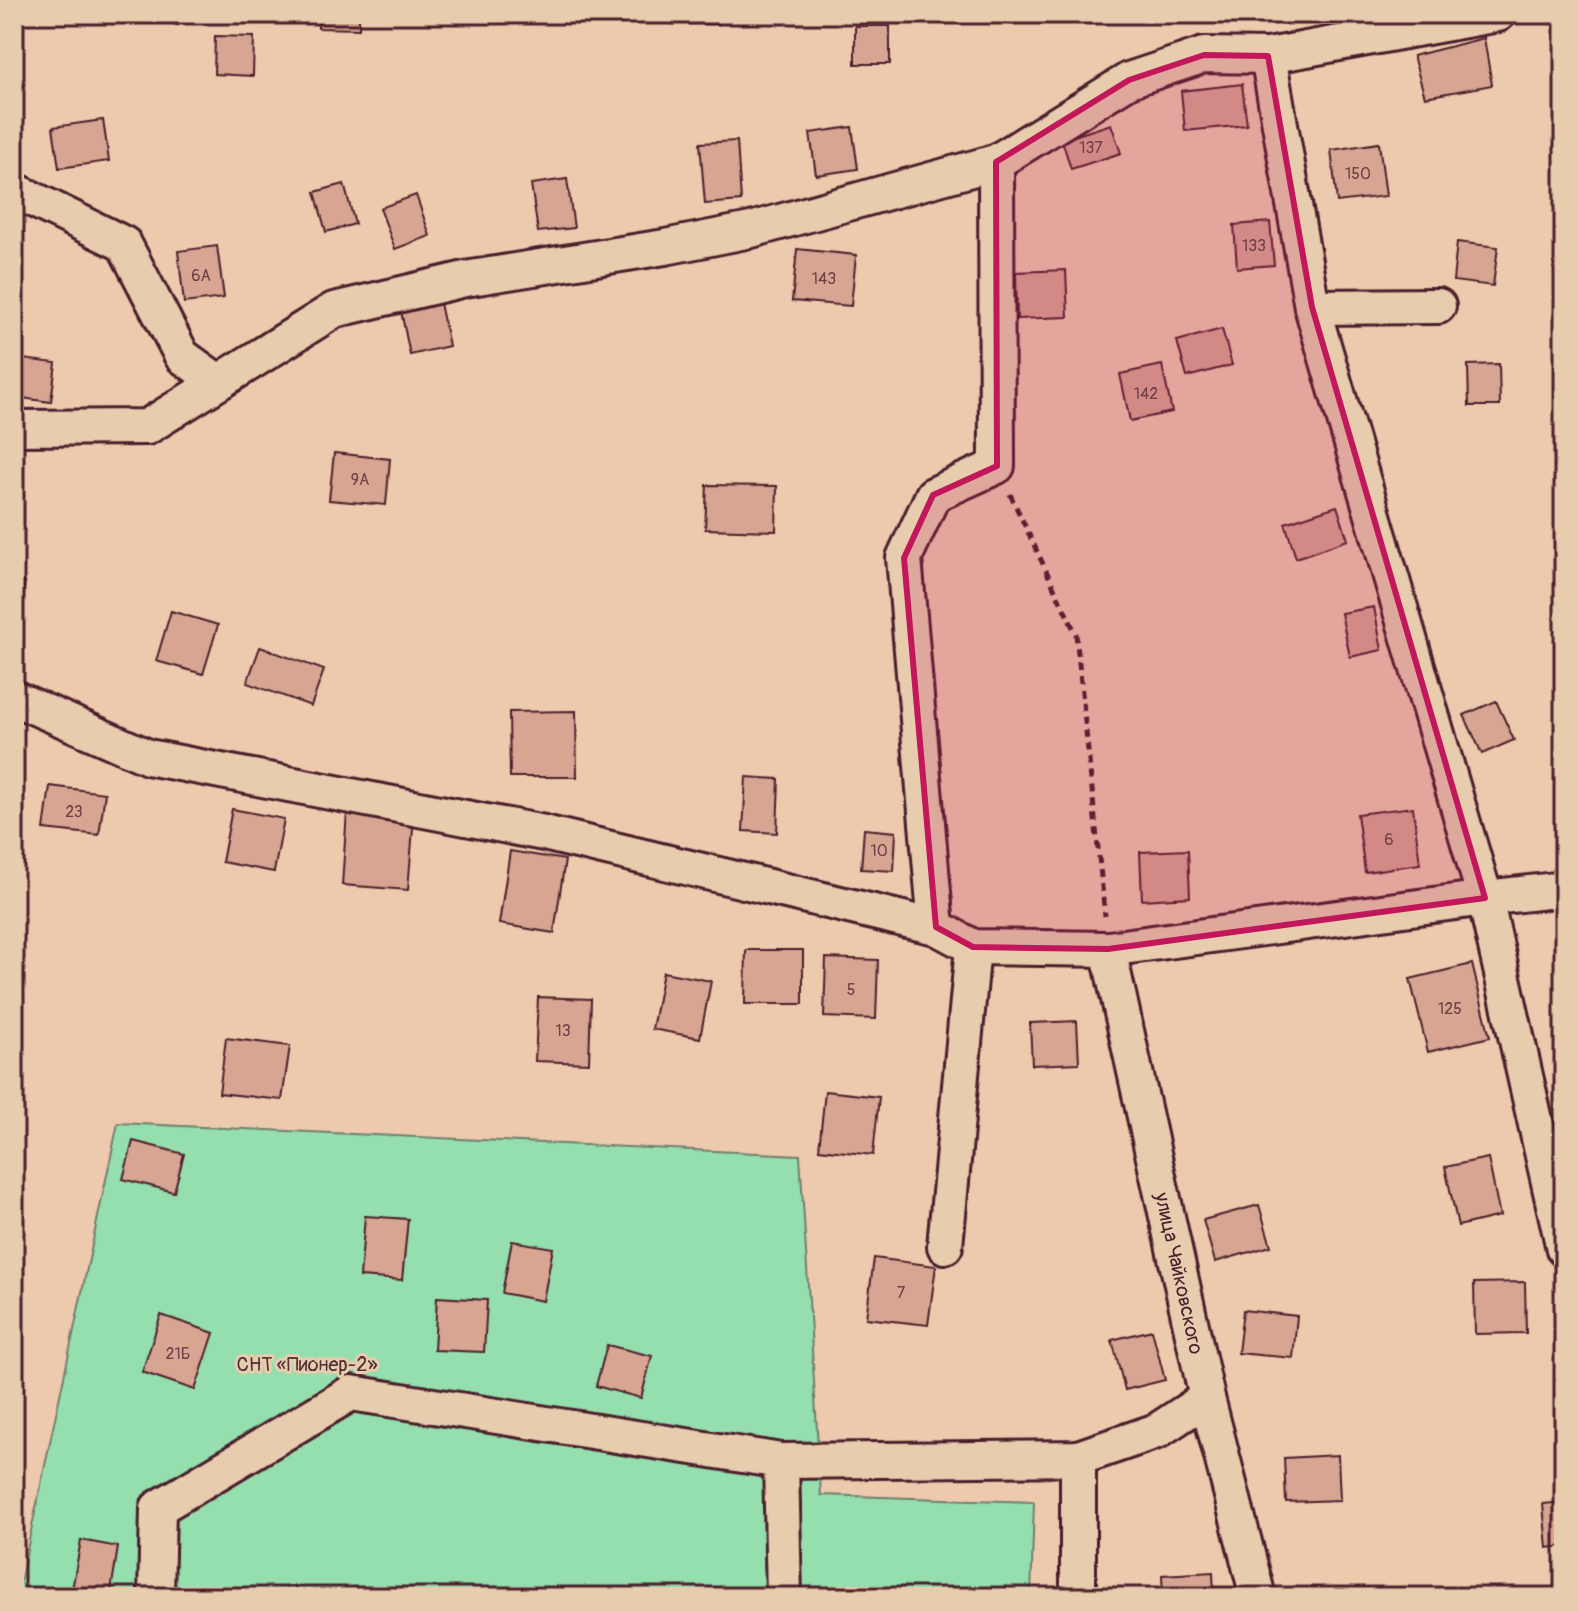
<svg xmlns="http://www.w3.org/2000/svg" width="1578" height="1611" font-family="Pangolin,sans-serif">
  <rect width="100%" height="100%" fill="#edcaad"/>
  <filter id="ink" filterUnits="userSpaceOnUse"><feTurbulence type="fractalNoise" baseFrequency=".0125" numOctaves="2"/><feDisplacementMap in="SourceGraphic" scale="16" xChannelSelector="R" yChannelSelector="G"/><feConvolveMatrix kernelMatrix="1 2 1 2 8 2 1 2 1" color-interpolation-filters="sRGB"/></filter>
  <g filter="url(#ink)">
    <path fill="#95dead" stroke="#707e6c" stroke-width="2" d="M118 1123 800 1155 821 1495 1034 1502 1031 1597H17Z"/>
    <g fill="#d7a592" stroke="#4a1f2b" stroke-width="2">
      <path d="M128 14H180L178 25Z"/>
      <path d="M318 14H359V29L318 28Z"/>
      <rect x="672" y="14" width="47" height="10"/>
      <rect x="855" y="26" width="35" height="38"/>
      <path d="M215 36 254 37 253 76 214 74Z"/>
      <path d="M1484 38 1492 85 1425 97 1413 56Z"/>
      <path d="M1242 84 1247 125 1185 131 1181 91Z"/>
      <path d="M103 120 109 161 59 168 53 127Z"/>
      <path d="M1111 124 1121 153 1071 169 1062 140Z"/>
      <path d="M852 127 858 169 816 175 810 133Z"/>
      <path d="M737 141 741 201 705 204 700 143Z"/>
      <path d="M1379 143 1386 196 1337 202 1331 150Z"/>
      <path d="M567 179 574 228 538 232 531 184Z"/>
      <path d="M344 184 355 224 326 232 315 192Z"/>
      <path d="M416 195 430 236 395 249 380 208Z"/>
      <path d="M1270 222 1274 265 1237 268 1234 225Z"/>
      <path d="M1457 242 1498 247 1493 286 1453 281Z"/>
      <path d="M217 246 224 298 184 303 178 251Z"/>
      <path d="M797 249 856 255 851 306 792 301Z"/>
      <path d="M1066 270 1068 317 1017 319 1016 272Z"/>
      <path d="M440 303 449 346 410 355 401 311Z"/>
      <path d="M1222 329 1232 365 1187 377 1177 341Z"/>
      <path d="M14 358 56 363 51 402 14 397Z"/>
      <path d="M1499 364 1500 406H1469L1468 365Z"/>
      <path d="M1162 365 1172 412 1130 421 1120 374Z"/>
      <path d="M334 453 390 459 386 505 329 500Z"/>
      <path d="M707 485 777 486 776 531 705 529Z"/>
      <path d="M1337 506 1348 540 1296 558 1285 523Z"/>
      <path d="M14 578 25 582 14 619Z"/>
      <path d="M1374 607 1382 650 1350 657 1341 613Z"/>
      <path d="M171 611 218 625 203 674 156 661Z"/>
      <path d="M260 647 324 670 311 706 247 683Z"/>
      <path d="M1496 701 1514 740 1482 754 1464 715Z"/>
      <path d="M576 711 577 777H510L509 712Z"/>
      <path d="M746 777 779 779 777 833 743 831Z"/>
      <path d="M50 786 105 793 99 835 44 829Z"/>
      <path d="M1413 807 1420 864 1365 872 1357 814Z"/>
      <path d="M232 809 284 819 274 872 222 862Z"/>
      <path d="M347 811 414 816 408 890 342 885Z"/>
      <path d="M864 829 896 832 894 871 861 869Z"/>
      <path d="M1188 850 1190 897 1142 900 1140 852Z"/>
      <path d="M510 851 565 860 554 933 499 924Z"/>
      <path d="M746 950H803V1004H745Z"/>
      <path d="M826 958 878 960 876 1019 824 1017Z"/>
      <path d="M1472 964 1490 1037 1428 1052 1410 979Z"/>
      <path d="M663 972 711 981 700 1038 652 1029Z"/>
      <path d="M538 997 591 999 589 1063 535 1061Z"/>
      <path d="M1077 1021 1079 1063 1032 1065 1030 1023Z"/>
      <path d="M226 1038 290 1046 282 1100 219 1093Z"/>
      <path d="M825 1091 879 1097 873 1155 819 1149Z"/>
      <path d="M133 1141 184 1154 174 1192 123 1179Z"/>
      <path d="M1488 1158 1500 1216 1458 1226 1445 1167Z"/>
      <path d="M1259 1205 1271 1246 1215 1262 1203 1220Z"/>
      <path d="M365 1216 408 1219 402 1280 360 1277Z"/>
      <path d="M512 1241 553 1248 543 1301 502 1293Z"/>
      <path d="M874 1258 936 1266 928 1325 866 1318Z"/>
      <path d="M1525 1282 1526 1333 1475 1334 1474 1283Z"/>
      <path d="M437 1297 487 1300 484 1352 434 1350Z"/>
      <path d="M1243 1310 1297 1316 1293 1358 1238 1353Z"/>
      <path d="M161 1315 214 1333 195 1390 142 1372Z"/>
      <path d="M1152 1330 1165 1380 1125 1390 1112 1340Z"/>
      <path d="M607 1345 652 1356 641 1398 596 1386Z"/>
      <path d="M1338 1455 1340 1500 1286 1502 1284 1458Z"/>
      <path d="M1564 1502V1546L1547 1548 1543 1504Z"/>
      <path d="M81 1540 118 1547 110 1597 72 1590Z"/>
      <path d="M1213 1572 1214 1597H1163L1162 1575Z"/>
    </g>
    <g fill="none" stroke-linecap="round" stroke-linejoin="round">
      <g stroke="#4a1f2b" stroke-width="40">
        <g id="street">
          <path d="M1268 56 1312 307 1485 898 1564 1249"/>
          <path d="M14 190 124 244 182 356 218 382"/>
          <path d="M1312 307 1438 306"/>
          <path d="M14 428 147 427 334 310 465 279 665 247 751 230 996 162 1129 80 1204 55 1268 56 1498 14"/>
          <path d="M14 698 148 757 544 833 936 927 973 947 1108 949 1485 898 1564 889"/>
          <path d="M936 927 904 558 933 495 997 466 996 162"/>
          <path id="s1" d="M1108 949 1207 1398 1258 1597"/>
          <path d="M945 1246 973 947"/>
          <path d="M1078 1458V1597"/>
          <path d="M781 1461 784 1597"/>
          <path d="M156 1597 158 1508 351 1393 781 1461 1078 1458 1157 1431 1207 1398"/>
        </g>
      </g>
      <path stroke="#4a1f2b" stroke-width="5" stroke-dasharray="8 6" stroke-linecap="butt" d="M1010 494 1076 634 1105 916"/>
      <use href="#street" stroke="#e7ccae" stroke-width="34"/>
    </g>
  </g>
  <path fill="#c2185b" fill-opacity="0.2" stroke="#c2185b" stroke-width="6" stroke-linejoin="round" d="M1204 55 1268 56 1312 307 1485 898 1108 949 973 947 936 927 904 558 933 495 997 466 996 162 1129 80Z"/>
  <g text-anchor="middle" stroke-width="6" stroke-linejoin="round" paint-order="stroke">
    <g font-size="16" fill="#6d4045">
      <text x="1091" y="153">137</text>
      <text x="1358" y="179">150</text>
      <text x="1254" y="251">133</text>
      <text x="201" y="281">6А</text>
      <text x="824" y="284">143</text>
      <text x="1146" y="399">142</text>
      <text x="360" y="485">9А</text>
      <text x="74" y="817">23</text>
      <text x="1389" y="845">6</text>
      <text x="879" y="856">10</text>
      <text x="851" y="995">5</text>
      <text x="1450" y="1014">125</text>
      <text x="563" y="1036">13</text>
      <text x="901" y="1298">7</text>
      <text x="178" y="1359">21Б</text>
    </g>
    <g font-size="20" fill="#4a1f2b" stroke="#e7ccae">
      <text dy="7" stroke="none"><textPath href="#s1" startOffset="332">улица Чайковского</textPath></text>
    </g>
    <g font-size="20" fill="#523238" stroke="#e7ccae">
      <text x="307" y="1371">СНТ «Пионер-2»</text>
    </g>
  </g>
  <rect width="1578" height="1611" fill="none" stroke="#e7ccae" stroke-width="48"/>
  <rect x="24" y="24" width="1530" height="1563" fill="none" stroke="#4a1f2b" stroke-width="3" filter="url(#ink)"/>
</svg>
